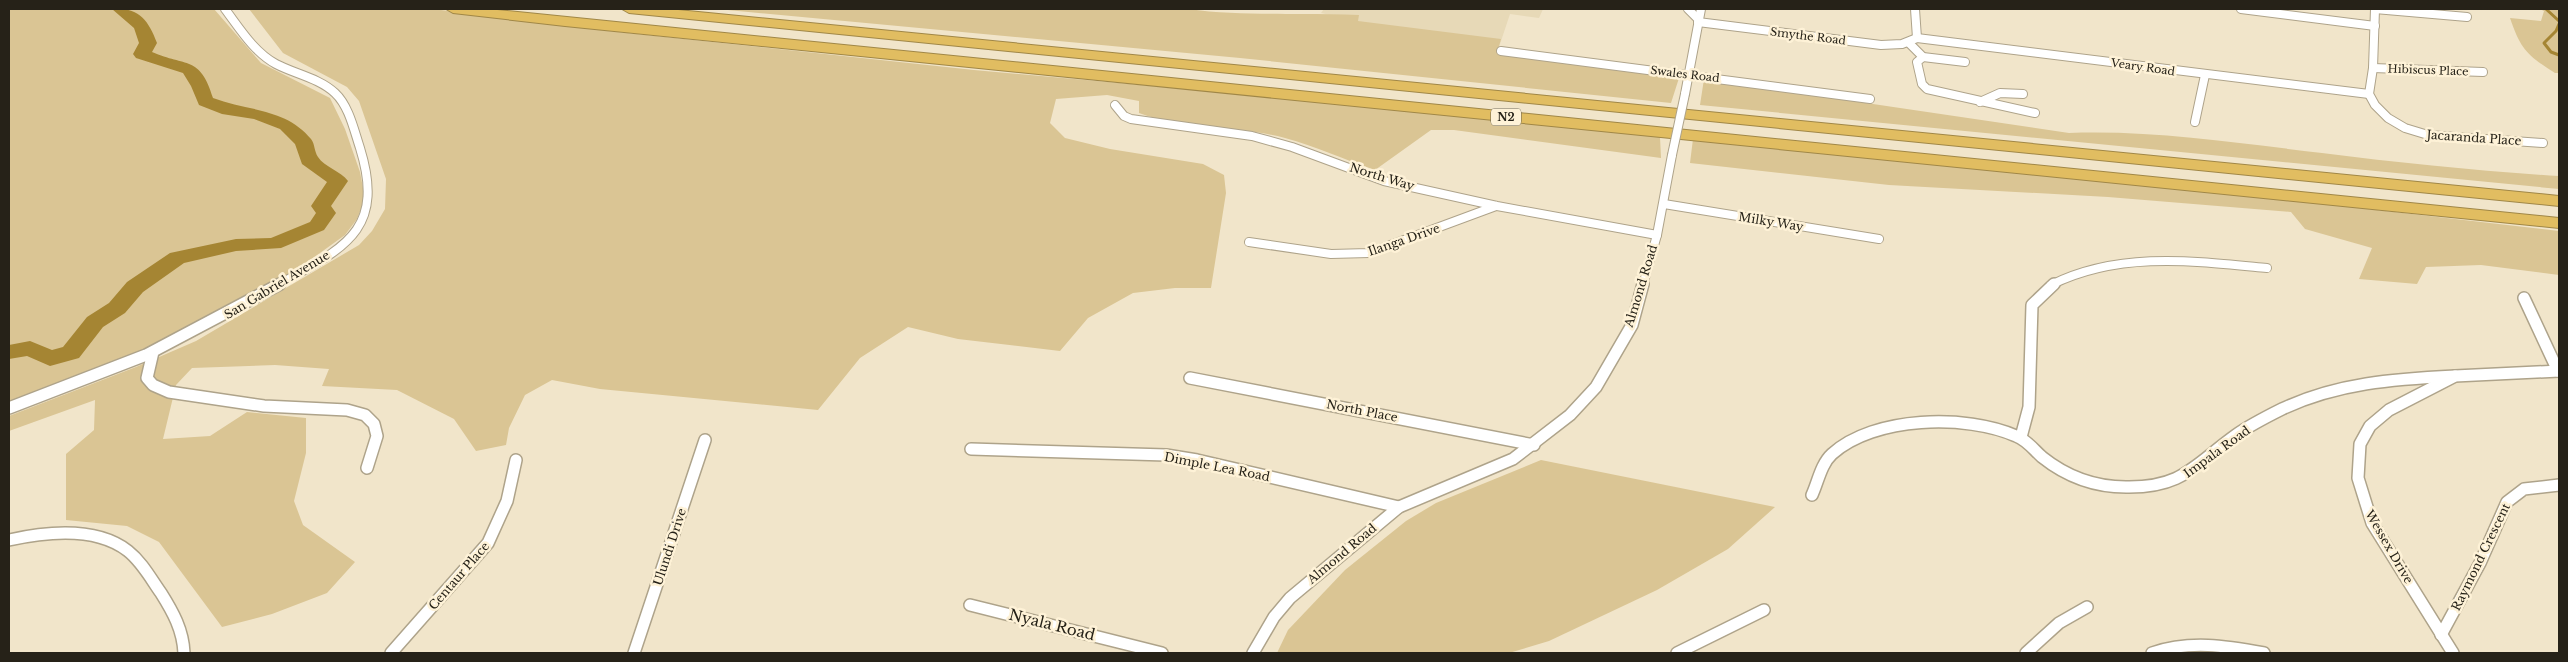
<svg xmlns="http://www.w3.org/2000/svg" width="2568" height="662" font-family="'Libre Baskerville',serif">
  <rect width="100%" height="100%" fill="#f1e5ca"/>
  <path fill="#e7d9b7" d="M1324 9H1543L1539 18 1510 14 1497 53 1321 13Z"/>
  <g fill="#dac594">
    <path d="M9 9H214L261 63 330 98 345 129 360 172 365 199 357 219 345 235 288 276 165 342 9 404Z"/>
    <path d="M249 9H433L609 31 974 70 1318 101 1660 137 1661 158 1454 130H1431L1375 170C1345 160 1315 146 1285 138 1237 125 1185 130 1139 113V101L1107 95 1056 99 1050 123 1065 138 1110 149 1203 164 1224 175 1226 193 1211 288H1175L1133 293 1088 318 1060 351 958 339 908 327 860 358 818 410 600 389 552 380 525 395 509 428 506 445 476 451 454 419 397 390 322 386 329 369 275 365 192 368 176 385 163 439 210 436 247 412 306 418V453L294 501 303 525 355 562 327 593 272 614 222 627 159 542 127 526 66 520V454L94 430 95 400 9 431V416L136 367 196 341 359 245 372 231 385 209 386 179 359 101 347 87 283 53Z"/>
    <path d="M717 9H1188C1245 17 1302 12 1359 15L1358 21 1501 39 1497 53 1679 78 1671 103 1240 58Z"/>
    <path d="M2540 9H2559V73H2555C2527 55 2521 50 2510 18L2541 21 2544 11Z"/>
    <path d="M1704 79 2069 133C2154 130 2237 143 2322 153 2401 163 2480 171 2559 176V189L1700 105Z"/>
    <path d="M1693 139 2316 203 2559 231V275L2481 265 2426 267 2417 284 2359 279 2372 248 2305 229 2291 212 2108 197 1889 185 1690 163Z"/>
    <path d="M1541 460 1775 507 1728 549 1657 590 1549 641 1509 653H1277L1288 630 1345 570 1406 521 1436 503Z"/>
  </g>
  <g fill="none" stroke-linecap="round" stroke-linejoin="round">
    <g stroke="#a58533" stroke-width="3">
      <path d="M2546 9 2559 21"/>
      <path d="M2559 24 2556 31 2544 43 2551 52 2559 55"/>
    </g>
    <path fill="#a58533" fill-rule="evenodd" d="M112 9C138 7 148 19 157 43L152 52C186 67 200 55 213 98 247 111 286 108 311 139 315 144 314 151 318 157 324 167 341 171 348 181L331 206 336 213 324 230 281 248 236 251 184 263 143 292 125 313 103 327 79 358 50 366 27 356 9 359V345L30 341 52 350 63 347 87 317 109 303 127 282 170 253 236 239 271 238 310 222 316 213 311 206 327 182 302 164 295 144 280 129 254 119 222 114 199 105 191 86 183 73 136 58 133 54 139 43 134 28Z"/>
    <g stroke="#aea38a" stroke-width="10">
      <g id="minor-far1">
        <path d="M225 9C240 29 254 52 276 64 295 74 319 78 335 93 349 106 354 130 360 148 386 232 343 248 278 285"/>
        <path d="M1688 9 1698 19"/>
        <path d="M1915 9 1917 38"/>
        <path d="M2241 9 2375 26"/>
        <path d="M2375 9 2373 68 2369 94 2375 105 2388 118 2405 128 2428 135 2543 143"/>
        <path d="M2375 9 2467 17"/>
        <path d="M1698 22 1881 45 1902 44 1917 38"/>
        <path d="M1917 38 2369 94"/>
        <path d="M1909 43 1923 57 1965 62"/>
        <path d="M1501 51 1870 99"/>
        <path d="M1923 57 1917 62 1922 84 1927 89 2035 113"/>
        <path d="M2373 68 2483 72"/>
        <path d="M1685 94 1701 9"/>
        <path d="M1980 102 2000 93 2023 94"/>
        <path d="M1115 105 1124 116 1131 119 1252 136 1292 147 1384 181 1497 206 1657 235"/>
        <path d="M2195 122 2205 75"/>
        <path d="M1664 204 1879 239"/>
        <path d="M1249 242 1331 254 1369 253 1496 206"/>
        <path d="M1643 285 1657 235 1672 155"/>
        <path d="M2051 285C2119 251 2194 261 2267 268"/>
      </g>
    </g>
    <g stroke="#aea38a" stroke-width="14">
      <g id="minor">
        <path d="M2524 298 2558 371"/>
        <path d="M153 352 147 378 153 385 169 392 264 406 347 410 365 415 374 424 377 436 367 468"/>
        <path d="M1190 378 1534 445"/>
        <path d="M9 408 146 355 280 284"/>
        <path d="M2021 437 2029 407 2032 305 2054 284"/>
        <path d="M971 449 1166 455 1197 460 1399 507"/>
        <path d="M1812 495C1818 482 1821 464 1832 454 1874 416 1966 414 2016 436 2027 440 2034 450 2042 457 2067 477 2095 487 2126 487 2183 488 2194 465 2236 435 2250 425 2266 417 2282 409 2337 383 2394 379 2455 376"/>
        <path d="M9 540C45 532 96 526 128 551 142 562 151 579 161 593 173 612 183 630 184 653"/>
        <path d="M970 605 1162 653"/>
        <path d="M2441 635 2480 563 2507 502 2524 489 2559 485"/>
        <path d="M391 653 488 543 507 501 516 460"/>
        <path d="M634 653 705 440"/>
        <path d="M1253 653 1274 617 1290 598 1399 507 1513 459 1570 415 1596 387 1632 325 1643 284"/>
        <path d="M1677 653 1764 610"/>
        <path d="M2026 653 2059 623 2087 607"/>
        <path d="M2152 653C2190 640 2226 646 2264 653"/>
        <path d="M2453 653 2372 523 2358 478 2360 444 2370 426 2389 410 2455 376 2559 371"/>
      </g>
    </g>
    <g stroke="#a08747" stroke-width="2">
      <g id="motorway">
        <path d="M446 9H487L2559 218V228L565 26 453 13Z"/>
        <path d="M622 9H668L2559 196V206L629 13Z"/>
      </g>
    </g>
    <use href="#minor-far1" stroke="#fff" stroke-width="8"/>
    <use href="#minor" stroke="#fff" stroke-width="11"/>
    <use href="#motorway" fill="#e1bd61" fill-rule="evenodd"/>
    <g stroke="#aea38a" stroke-width="10" stroke-linecap="butt">
      <path id="minor-bridge" d="M1672 155 1685 94"/>
    </g>
    <use href="#minor-bridge" stroke="#fff" stroke-width="8"/>
  </g>
  <g text-anchor="middle" stroke-width="5" stroke-linejoin="round" paint-order="stroke">
    <g font-size="11" fill="#262218" stroke="#fef2d7">
      <text transform="translate(1808 36) rotate(7)" y="4">Smythe Road</text>
      <text transform="translate(2143 67) rotate(8)" y="4">Veary Road</text>
      <text transform="translate(2428 70) rotate(2)" y="4">Hibiscus Place</text>
      <text transform="translate(1685 74) rotate(7)" y="4">Swales Road</text>
    </g>
    <rect fill="#fef2d7" stroke="#676051" stroke-width="1" x="1491" y="108.5" width="30" height="17" rx="4"/>
    <g font-size="11" font-weight="bold" fill="#262218">
      <text x="1506" y="121">N2</text>
    </g>
    <g font-size="12" fill="#262218" stroke="#fef2d7">
      <text transform="translate(2474 138) rotate(4)" y="4">Jacaranda Place</text>
      <text transform="translate(1382 177) rotate(17)" y="4">North Way</text>
      <text transform="translate(1771 222) rotate(9)" y="4">Milky Way</text>
      <text transform="translate(1404 240) rotate(-19)" y="4">Ilanga Drive</text>
      <text transform="translate(277 285) rotate(-31)" y="4">San Gabriel Avenue</text>
      <text transform="translate(1641 286) rotate(-73)" y="4">Almond Road</text>
      <text transform="translate(1362 411) rotate(11)" y="4">North Place</text>
      <text transform="translate(2217 452) rotate(-36)" y="4">Impala Road</text>
      <text transform="translate(1217 467) rotate(11)" y="4">Dimple Lea Road</text>
      <text transform="translate(670 547) rotate(-72)" y="4">Ulundi Drive</text>
      <text transform="translate(2389 547) rotate(60)" y="4">Wessex Drive</text>
      <text transform="translate(1342 554) rotate(-40)" y="4">Almond Road</text>
      <text transform="translate(2481 557) rotate(-64)" y="4">Raymond Crescent</text>
      <text transform="translate(459 576) rotate(-49)" y="4">Centaur Place</text>
    </g>
    <g font-size="15" fill="#262218" stroke="#fef2d7">
      <text transform="translate(1052 625) rotate(14)" y="5">Nyala Road</text>
    </g>
  </g>
  <rect width="2568" height="662" fill="none" stroke="#262218" stroke-width="20"/>
</svg>
